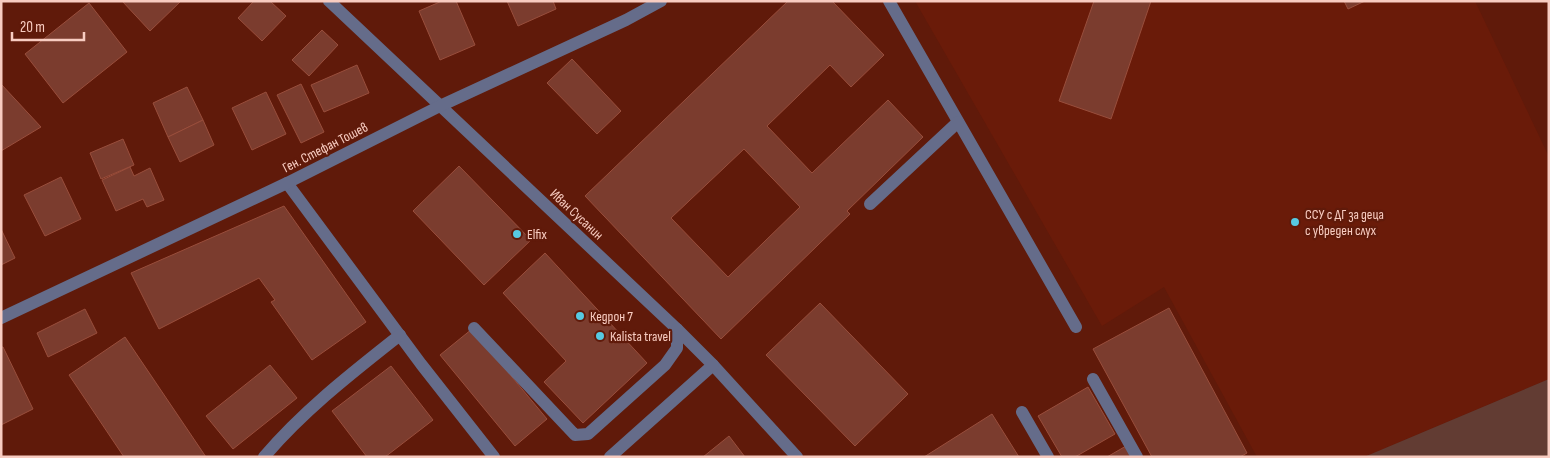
<svg xmlns="http://www.w3.org/2000/svg" width="1550" height="458" font-family="'Sofia Sans Condensed',sans-serif">
  <rect width="100%" height="100%" fill="#601a0a"/>
  <path fill="#6a1b09" d="M915 1H1475L1549 157V379L1364 457H1257L1164 287 1102 326Z"/>
  <path fill="#623c33" d="M1549 379V457H1364Z"/>
  <g fill="#7b3c2e" stroke="#994e3c" fill-rule="evenodd">
    <path d="M122 1H181L150 31Z"/>
    <path d="M254 1H270L286 16 262 41 238 18Z"/>
    <path d="M442 1H456L475 45 440 60 419 11Z"/>
    <path d="M507 1H553L556 9 518 26Z"/>
    <path d="M788 1H832L884 55 851 87 830 65 767 126 812 173 888 100 923 137 847 211 850 214 721 339 585 196ZM744 149 800 207 728 277 671 218Z"/>
    <path d="M1094 1H1151L1111 119 1059 101Z"/>
    <path d="M1344 1H1365L1348 9Z"/>
    <path d="M89 3 127 52 63 103 25 54Z"/>
    <path d="M322 30 338 45 309 76 292 60Z"/>
    <path d="M572 59 621 111 597 134 547 83Z"/>
    <path d="M357 65 369 93 324 112 311 85Z"/>
    <path d="M1 84 41 127 1 151Z"/>
    <path d="M301 84 324 132 301 143 277 95Z"/>
    <path d="M187 87 203 120 168 137 153 103Z"/>
    <path d="M266 92 286 134 252 150 232 108Z"/>
    <path d="M203 120 214 145 180 162 168 137Z"/>
    <path d="M123 139 134 165 101 179 90 153Z"/>
    <path d="M459 166 531 240 484 285 413 211Z"/>
    <path d="M130 167 134 176 150 168 164 200 147 207 143 199 116 211 102 180Z"/>
    <path d="M61 177 81 219 45 236 24 195Z"/>
    <path d="M284 206 366 322 312 360 271 302 275 300 259 278 159 329 131 273Z"/>
    <path d="M1 229 15 258 1 265Z"/>
    <path d="M545 253 647 363 583 423 544 382 566 361 503 293Z"/>
    <path d="M820 303 908 394 855 446 766 355Z"/>
    <path d="M1169 308 1247 453 1240 457H1152L1093 349Z"/>
    <path d="M85 309 97 333 48 357 37 333Z"/>
    <path d="M472 329 547 419 515 446 440 355Z"/>
    <path d="M125 337 206 457H124L69 375Z"/>
    <path d="M1 347H3L33 409 1 425Z"/>
    <path d="M270 365 297 398 233 449 206 416Z"/>
    <path d="M391 366 433 420 385 457H367L332 411Z"/>
    <path d="M1088 387 1115 434 1075 457H1062L1038 416Z"/>
    <path d="M992 414 1019 457H924Z"/>
    <path d="M729 436 745 457H703Z"/>
    <path d="M1126 446 1132 457H1107Z"/>
  </g>
  <g fill="none" stroke-linecap="round" stroke-linejoin="round">
    <g stroke="#656c8a" stroke-width="12">
      <path d="M329 1 677 329 713 365 797 457"/>
      <path d="M889 1 1076 327"/>
      <path d="M287 183 421 364 494 457"/>
      <path d="M870 204 958 122"/>
      <path d="M1 318 287 183 440 106 626 20 661 1"/>
      <path d="M474 328 575 435 588 434 665 365 677 348V329"/>
      <path d="M1093 379 1137 457"/>
      <path d="M1022 412 1048 457"/>
      <path d="M264 457C304 410 352 373 400 335"/>
      <path d="M610 457 713 365"/>
    </g>
  </g>
  <g fill="#57c9e2" stroke="#601a0a" stroke-width="2">
    <circle cx="1295" cy="222" r="5"/>
    <circle cx="517" cy="234" r="5"/>
    <circle cx="580" cy="316" r="5"/>
    <circle cx="600" cy="336" r="5"/>
  </g>
  <g text-anchor="middle" stroke-width="4.5" stroke-linejoin="round" paint-order="stroke">
    <g font-size="14" fill="#f8ccc1" stroke="#601a0a">
      <text transform="translate(325 147) rotate(-27)" y="5">Ген. Стефан Тошев</text>
      <text transform="translate(577 214) rotate(43)" y="5">Иван Сусанин</text>
    </g>
    <g font-size="14" fill="#f8ccc1" stroke="#601a0a" text-anchor="start">
      <text x="1305" y="219">ССУ с ДГ за деца<tspan x="1305" dy="16">с увреден слух</tspan></text>
      <text x="527" y="239">Elfix</text>
      <text x="590" y="321">Кедрон 7</text>
      <text x="610" y="341">Kalista travel</text>
    </g>
  </g>
  <rect width="1550" height="458" fill="none" stroke="#f8ccc1" stroke-width="5"/>
  <path d="M12 32v8h72v-8" fill="none" stroke="#f8ccc1" stroke-width="2.5"/>
  <text x="20" y="32" font-size="15" fill="#f8ccc1" stroke="#601a0a" stroke-width="4" paint-order="stroke">20 m</text>
</svg>
